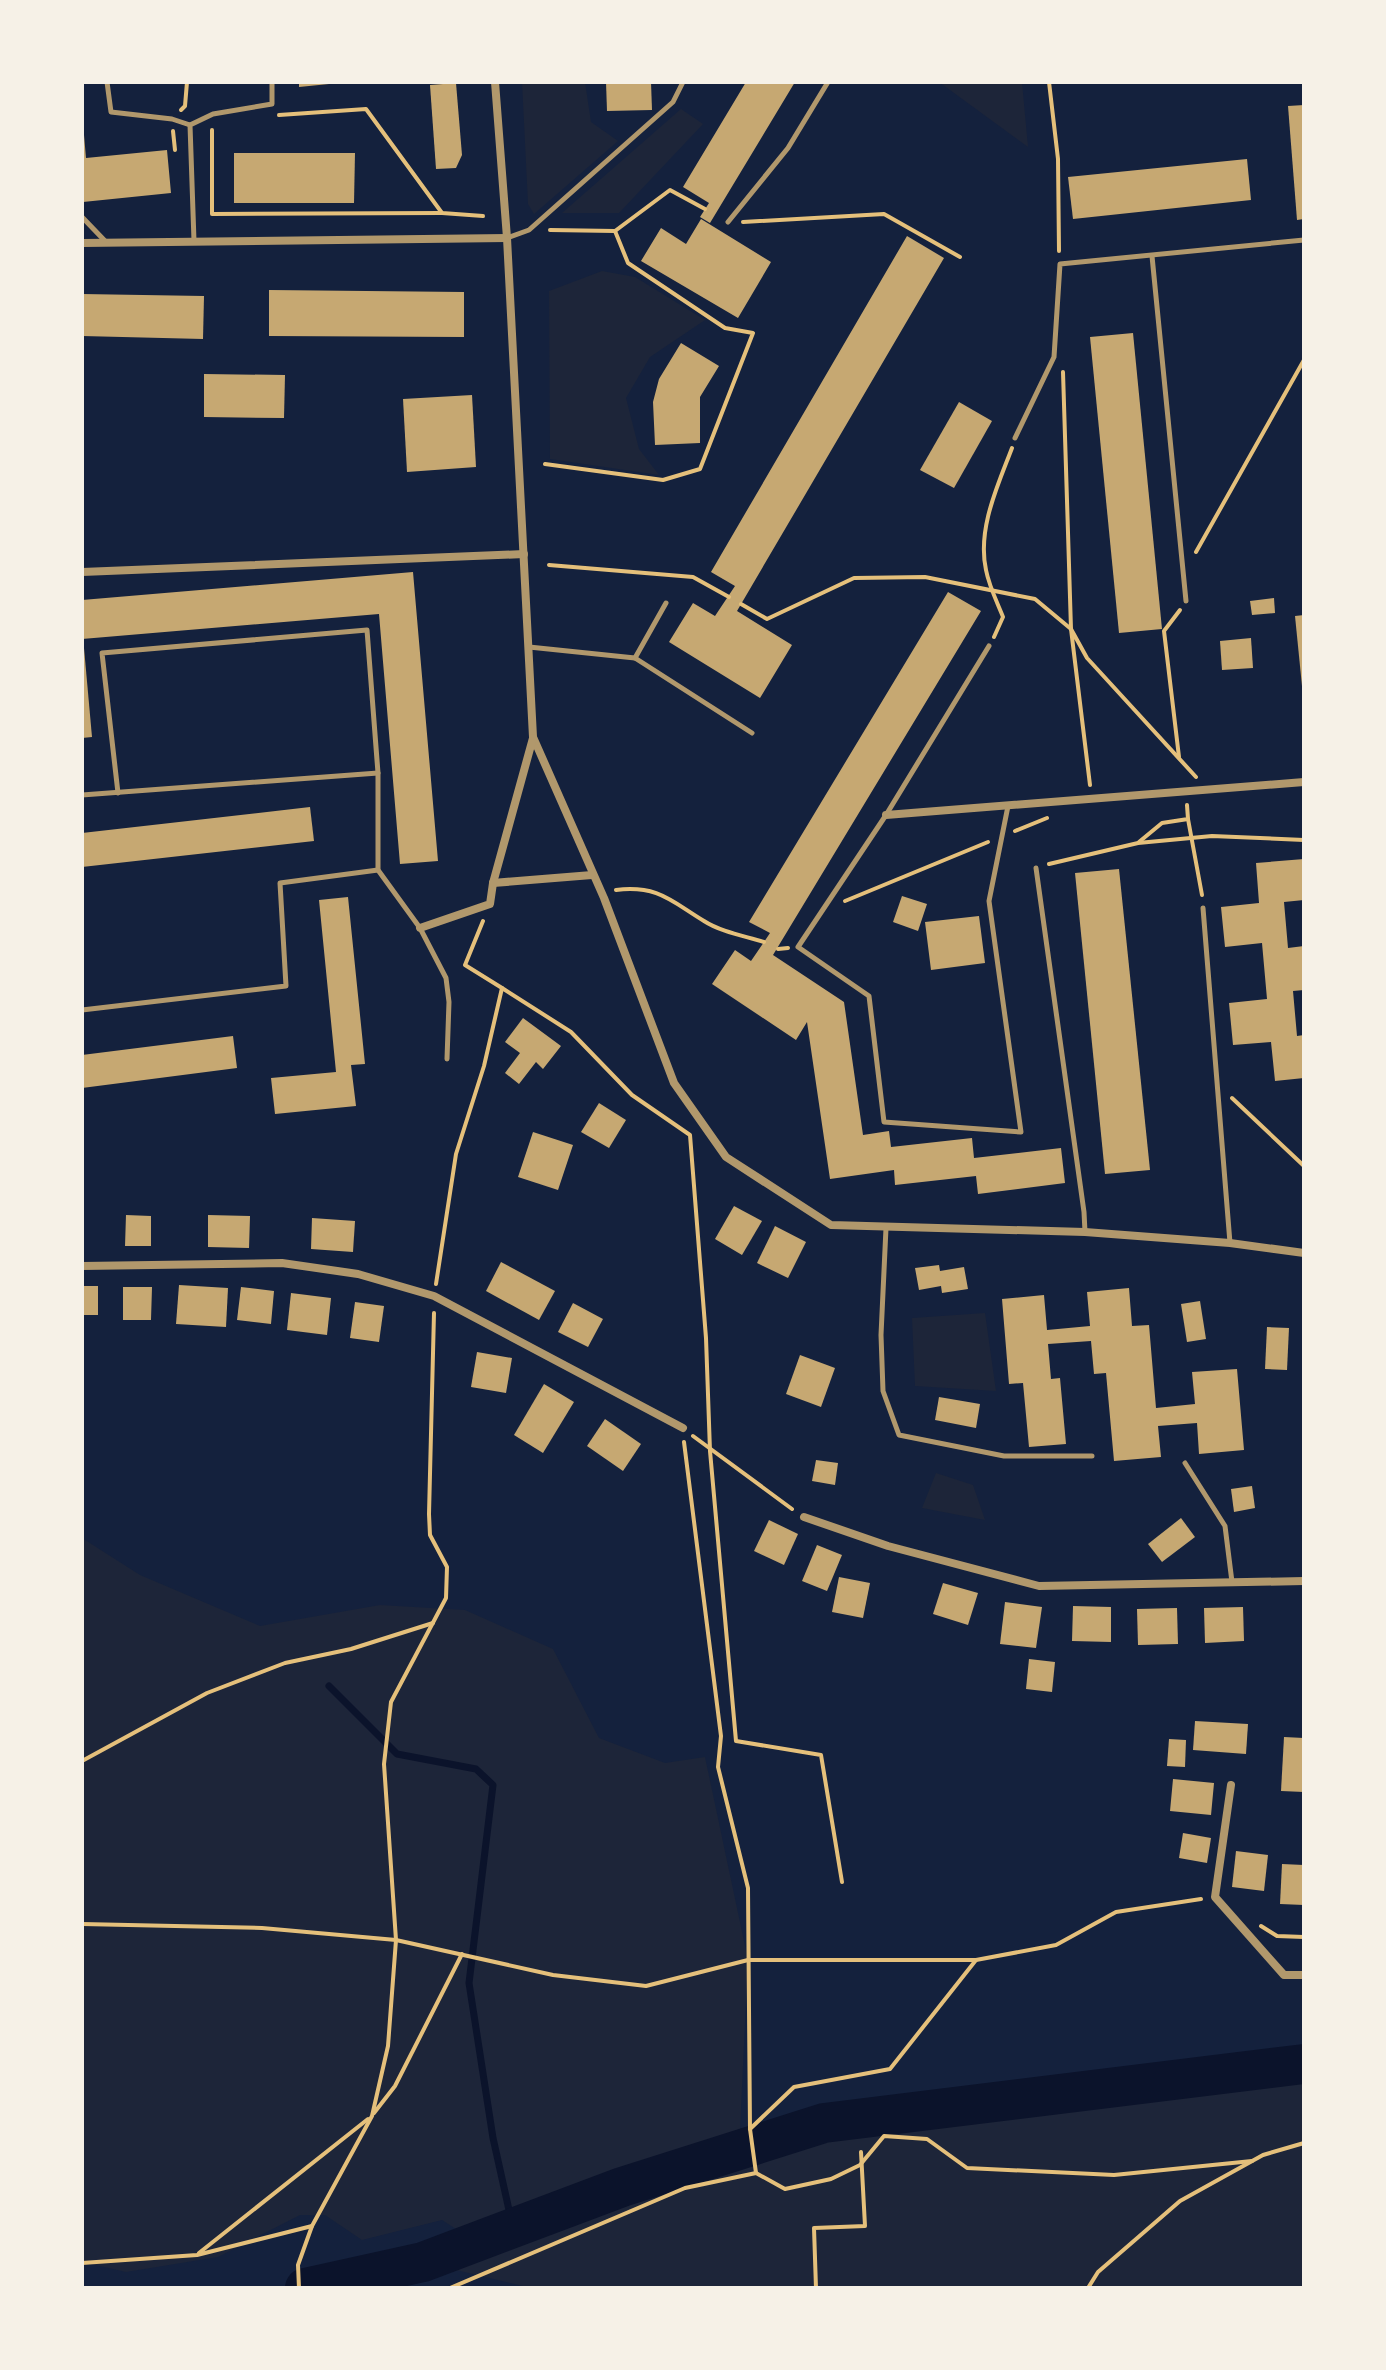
<svg xmlns="http://www.w3.org/2000/svg" width="1386" height="2370" font-family="'PT Sans Narrow',sans-serif">
  <rect width="100%" height="100%" fill="#14213d"/>
  <g fill="#1d2539">
    <path d="M522 82H585L591 122 618 141 534 214 528 204Z"/>
    <path d="M939 82H1022L1028 147Z"/>
    <path d="M681 109 703 124 619 213H562Z"/>
    <path d="M602 271 635 277 705 320 650 357 626 398 639 449 659 475 550 459 549 291Z"/>
    <path d="M985 1313 996 1391 915 1386 912 1318Z"/>
    <path d="M936 1473 973 1485 985 1520 922 1508Z"/>
    <path d="M82 1538 140 1575 260 1626 380 1605 465 1610 553 1649 599 1738 665 1763 705 1757 748 1960 740 2129 462 2233 442 2220 362 2240 325 2215H300L218 2257 126 2272 82 2262Z"/>
    <path d="M1304 2064V2288H531L423 2262 622 2187 824 2123Z"/>
  </g>
  <g fill="none" stroke-linecap="round" stroke-linejoin="round">
    <path stroke="#0b132b" stroke-width="7" d="M329 1686 397 1754 476 1769 493 1785 469 1983 493 2138 513 2228"/>
    <path stroke="#0b132b" stroke-width="40" d="M305 2288 423 2262 622 2187 824 2123 1304 2064"/>
  </g>
  <g fill="#c6a872">
    <path d="M299 82H328L329 84 299 87Z"/>
    <path d="M606 82H651L652 110 607 111Z"/>
    <path d="M746 82H795L710 223 700 217 709 203 683 187Z"/>
    <path d="M456 83 462 155 456 168 436 169 430 85Z"/>
    <path d="M1304 105V219L1297 220 1288 106Z"/>
    <path d="M82 135H84L86 158 167 150 171 193 83 202Z"/>
    <path d="M234 153H355L354 203H234Z"/>
    <path d="M1247 159 1251 200 1073 219 1068 177Z"/>
    <path d="M701 219 771 262 738 318 641 261 661 228 686 244Z"/>
    <path d="M907 236 944 258 737 611 792 645 760 698 669 642 693 603 715 616 735 586 711 572Z"/>
    <path d="M269 290 464 292V337L269 336Z"/>
    <path d="M82 294 204 296 203 339 82 336Z"/>
    <path d="M1133 333 1162 629 1119 633 1090 337Z"/>
    <path d="M681 343 719 366 700 397V443L655 445 653 402 659 379Z"/>
    <path d="M204 374 285 375 284 418 204 417Z"/>
    <path d="M472 395 476 467 407 472 403 399Z"/>
    <path d="M959 402 992 421 954 488 920 470Z"/>
    <path d="M413 572 438 861 400 864 379 614 82 639V600Z"/>
    <path d="M948 592 981 611 773 955 844 1002 863 1135 889 1131 891 1147 972 1138 974 1158 1061 1148 1065 1183 978 1194 976 1176 895 1185 894 1170 830 1179 807 1022 796 1040 712 984 735 950 751 961 764 942 770 933 749 922Z"/>
    <path d="M1274 598 1275 613 1252 615 1250 601Z"/>
    <path d="M1304 615V686H1302L1295 616Z"/>
    <path d="M1251 638 1253 668 1222 670 1220 641Z"/>
    <path d="M82 648H84L92 737 82 738Z"/>
    <path d="M310 807 314 841 82 867V833Z"/>
    <path d="M1304 859V900L1284 902 1288 948 1304 946V990L1293 991 1297 1036 1304 1035V1078L1275 1081 1271 1042 1233 1045 1229 1003 1267 999 1262 943 1225 947 1221 907 1259 903 1256 863Z"/>
    <path d="M1119 869 1150 1170 1105 1174 1075 873Z"/>
    <path d="M902 896 927 904 918 931 893 922Z"/>
    <path d="M348 897 365 1064 351 1065 356 1106 275 1114 271 1078 336 1072 319 900Z"/>
    <path d="M979 916 985 963 931 970 925 922Z"/>
    <path d="M523 1018 561 1046 543 1069 536 1062 519 1084 505 1073 520 1053 505 1042Z"/>
    <path d="M233 1036 237 1068 82 1088V1055Z"/>
    <path d="M599 1103 626 1120 609 1148 581 1132Z"/>
    <path d="M533 1132 573 1145 558 1190 518 1177Z"/>
    <path d="M734 1206 762 1221 742 1255 715 1239Z"/>
    <path d="M126 1215 151 1216V1246H125Z"/>
    <path d="M208 1215 250 1216 249 1248 208 1247Z"/>
    <path d="M312 1218 355 1221 353 1252 311 1249Z"/>
    <path d="M775 1226 806 1242 788 1278 757 1263Z"/>
    <path d="M501 1262 555 1291 539 1320 486 1291Z"/>
    <path d="M939 1265 940 1271 964 1267 968 1289 942 1293 941 1286 919 1290 915 1268Z"/>
    <path d="M179 1285 228 1288 226 1327 176 1324Z"/>
    <rect x="82" y="1286" width="16" height="29"/>
    <path d="M123 1287H152L151 1320H123Z"/>
    <path d="M241 1287 274 1291 271 1324 237 1320Z"/>
    <path d="M1129 1288 1132 1326 1149 1325 1156 1408 1195 1404 1192 1372 1237 1369 1244 1450 1199 1454 1197 1423 1158 1426 1161 1457 1114 1461 1106 1373 1094 1374 1091 1341 1048 1344 1051 1379 1060 1378 1066 1444 1029 1447 1023 1383 1009 1384 1002 1299 1044 1295 1047 1330 1090 1326 1087 1292Z"/>
    <path d="M291 1293 331 1298 327 1335 287 1330Z"/>
    <path d="M1200 1301 1206 1339 1187 1342 1181 1304Z"/>
    <path d="M355 1302 384 1306 379 1342 350 1338Z"/>
    <path d="M573 1303 603 1319 588 1347 558 1332Z"/>
    <path d="M1267 1327 1289 1328 1287 1370 1265 1369Z"/>
    <path d="M477 1352 512 1358 506 1393 471 1387Z"/>
    <path d="M800 1355 835 1368 821 1407 786 1394Z"/>
    <path d="M544 1384 574 1402 543 1453 514 1435Z"/>
    <path d="M939 1397 980 1404 976 1428 935 1420Z"/>
    <path d="M605 1419 641 1444 623 1471 587 1446Z"/>
    <path d="M816 1460 838 1463 835 1485 812 1481Z"/>
    <path d="M1252 1486 1255 1508 1234 1512 1231 1489Z"/>
    <path d="M1181 1518 1195 1537 1162 1562 1148 1544Z"/>
    <path d="M769 1520 798 1534 784 1565 754 1551Z"/>
    <path d="M817 1545 842 1555 827 1591 802 1581Z"/>
    <path d="M839 1577 870 1583 863 1618 832 1612Z"/>
    <path d="M943 1583 978 1593 968 1625 933 1614Z"/>
    <path d="M1005 1602 1042 1607 1036 1648 1000 1644Z"/>
    <path d="M1073 1606 1111 1607V1642L1072 1641Z"/>
    <path d="M1243 1607 1244 1641 1205 1643 1204 1608Z"/>
    <path d="M1177 1608 1178 1644 1138 1645 1137 1609Z"/>
    <path d="M1029 1659 1055 1662 1052 1692 1026 1689Z"/>
    <path d="M1195 1721 1248 1724 1246 1754 1193 1750Z"/>
    <path d="M1284 1737 1304 1738V1792L1281 1791Z"/>
    <path d="M1169 1739 1186 1740 1185 1767 1167 1766Z"/>
    <path d="M1173 1779 1214 1783 1211 1815 1170 1811Z"/>
    <path d="M1183 1833 1211 1838 1207 1863 1179 1858Z"/>
    <path d="M1236 1851 1268 1855 1264 1891 1232 1887Z"/>
    <path d="M1282 1864 1304 1865V1905L1280 1904Z"/>
  </g>
  <g fill="none" stroke-linecap="round" stroke-linejoin="round">
    <g stroke="#e5c07b" stroke-width="4">
      <path d="M1049 82 1058 159 1059 251"/>
      <path d="M181 110 185 106 187 82"/>
      <path d="M279 115 366 109 442 213 483 216"/>
      <path d="M212 130V214L442 213"/>
      <path d="M173 131 175 150"/>
      <path d="M743 222 884 214 960 257"/>
      <path d="M550 230 615 231 670 190 705 209"/>
      <path d="M1063 372 1071 629"/>
      <path d="M545 464 663 480 700 469 753 333 725 328 628 263 615 231"/>
      <path d="M1196 552 1304 360"/>
      <path d="M549 565 693 577 729 597"/>
      <path d="M741 604 767 619 854 578 925 577 1035 599 1071 629"/>
      <path d="M994 637 1003 617C997 602 989 586 986 570 977 529 998 485 1012 448"/>
      <path d="M1179 757 1164 631 1180 610"/>
      <path d="M1090 785 1071 629 1087 658 1196 777"/>
      <path d="M1188 819 1202 895"/>
      <path d="M1015 831 1047 818"/>
      <path d="M1139 842 1162 823 1188 819 1187 805"/>
      <path d="M1049 864 1138 843 1212 836 1304 840"/>
      <path d="M616 890C658 885 671 901 704 921 721 932 745 936 764 942"/>
      <path d="M845 901 988 842"/>
      <path d="M778 949 788 948"/>
      <path d="M502 988 571 1032 632 1095 690 1135 706 1338 710 1451 736 1741 821 1755 842 1882"/>
      <path d="M1232 1098 1304 1166"/>
      <path d="M436 1284 456 1154 484 1066 502 988 465 965 483 921"/>
      <path d="M693 1436 792 1509"/>
      <path d="M684 1442 721 1736 718 1767 748 1888 750 2129 756 2173"/>
      <path d="M82 1761 207 1693 285 1663 351 1649 433 1623"/>
      <path d="M82 1924 262 1928 396 1940 553 1975 646 1986 748 1960H976L1056 1945 1116 1912 1201 1899"/>
      <path d="M1261 1926 1277 1936 1304 1937"/>
      <path d="M374 2113 395 2086 462 1954"/>
      <path d="M750 2129 794 2087 890 2069 976 1960"/>
      <path d="M199 2253 368 2119"/>
      <path d="M82 2263 197 2255 312 2226 372 2116 388 2046 396 1940 384 1764 391 1702 446 1598 447 1567 430 1535 429 1514 434 1313"/>
      <path d="M299 2288 298 2265 312 2226"/>
      <path d="M450 2288 685 2188 756 2173 785 2189 831 2179 860 2165 884 2136 927 2139 967 2168 1114 2175 1252 2161"/>
      <path d="M816 2288 814 2228 865 2226 861 2152"/>
      <path d="M1088 2288 1098 2272 1180 2201 1263 2155 1304 2143"/>
    </g>
    <g stroke="#b1986c" stroke-width="5">
      <path d="M107 82 111 112 172 119 190 125"/>
      <path d="M82 217 106 242"/>
      <path d="M728 222 788 148 828 82"/>
      <path d="M507 238 529 230 673 102 683 82"/>
      <path d="M194 241 190 125 213 114 272 104V82"/>
      <path d="M1152 256 1186 601"/>
      <path d="M1015 438 1054 357 1060 264 1304 240"/>
      <path d="M989 646 886 815 798 947 869 996 884 1122 1021 1132 989 901 1008 806"/>
      <path d="M529 647 635 658 752 733"/>
      <path d="M635 658 666 603"/>
      <path d="M118 793 102 653 367 630 378 773V870L420 928 446 978 449 1002 447 1059"/>
      <path d="M82 795 378 773"/>
      <path d="M1036 868 1084 1212 1085 1232"/>
      <path d="M1203 908 1230 1243"/>
      <path d="M82 1010 286 986 280 883 378 870"/>
      <path d="M886 1228 881 1335 883 1391 899 1435 1004 1456H1092"/>
      <path d="M1185 1463 1225 1526 1232 1582"/>
    </g>
    <g stroke="#b1986c" stroke-width="8">
      <path d="M495 82 507 238 533 737 604 898 674 1083 726 1157 831 1225 1085 1232 1230 1243 1304 1253"/>
      <path d="M82 243 507 238"/>
      <path d="M82 572 524 554"/>
      <path d="M886 815 1304 782"/>
      <path d="M493 883 592 875"/>
      <path d="M420 928 490 904 493 883 533 738"/>
      <path d="M82 1266 282 1263 358 1274 434 1296 683 1428"/>
      <path d="M804 1517 888 1546 1039 1586 1304 1581"/>
      <path d="M1231 1785 1215 1897 1284 1975H1304"/>
    </g>
  </g>
  <rect width="1386" height="2370" fill="none" stroke="#f6f1e7" stroke-width="168"/>
</svg>
